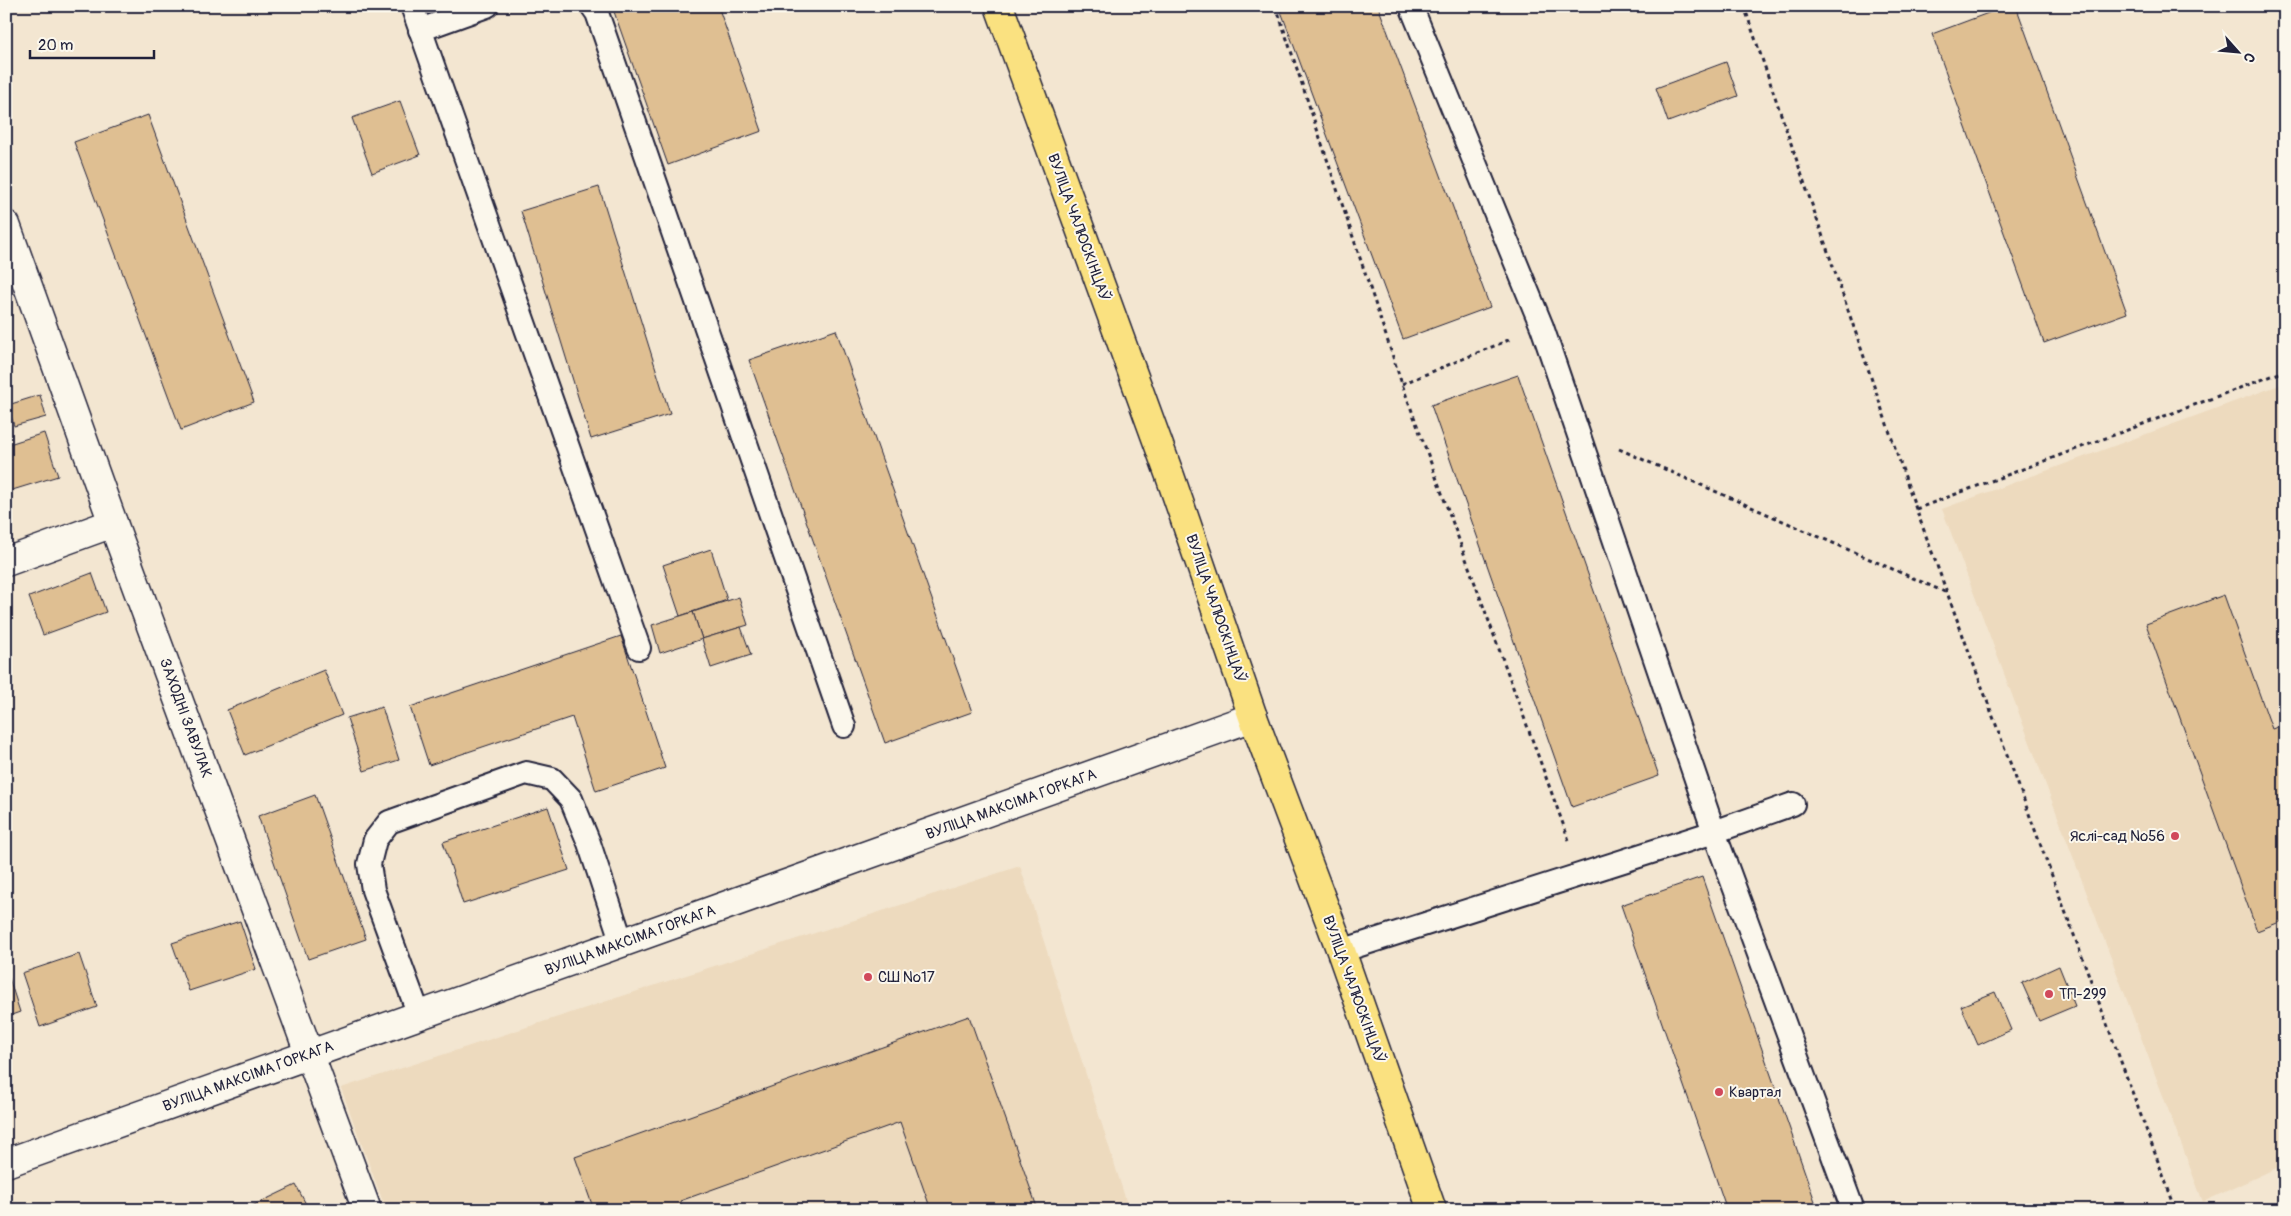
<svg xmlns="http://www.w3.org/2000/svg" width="2291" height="1216" font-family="Pangolin,sans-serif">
  <rect width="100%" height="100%" fill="#f3e6d1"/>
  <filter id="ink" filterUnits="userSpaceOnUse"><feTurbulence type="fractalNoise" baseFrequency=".02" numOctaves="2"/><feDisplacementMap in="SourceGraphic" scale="10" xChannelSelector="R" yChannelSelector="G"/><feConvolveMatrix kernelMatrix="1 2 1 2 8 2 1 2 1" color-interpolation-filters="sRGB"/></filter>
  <g filter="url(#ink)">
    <g fill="#eddabe">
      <path d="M2285 383V1164L2203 1202 1942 509Z"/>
      <path d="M1020 866 1129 1210H386L341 1088Z"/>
    </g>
    <g fill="#dfbf92" stroke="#22223b">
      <path d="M612 6H718L762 131 668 165Z"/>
      <path d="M1279 6H1378L1490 307 1403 339Z"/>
      <path d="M2007 6H2016L2127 313 2044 343 1932 34Z"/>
      <path d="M1726 62 1738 96 1668 122 1656 88Z"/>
      <path d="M400 101 420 155 372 173 352 118Z"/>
      <path d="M148 115 254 402 181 430 74 142Z"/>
      <path d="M599 187 670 414 591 439 521 211Z"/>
      <path d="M836 330 972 712 885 743 749 360Z"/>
      <path d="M1518 375 1659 776 1572 807 1431 405Z"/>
      <path d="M40 395 46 417 14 426 8 405Z"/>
      <path d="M44 433 58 476 6 492V445Z"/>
      <path d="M711 549 727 600 680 616 663 565Z"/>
      <path d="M92 573 106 612 43 635 29 597Z"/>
      <path d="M2224 595 2272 729 2285 724V920L2257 931 2146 624Z"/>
      <path d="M739 597 748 625 702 639 693 612Z"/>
      <path d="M693 612 702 639 660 653 652 625Z"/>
      <path d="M741 627 751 655 711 668 702 639Z"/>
      <path d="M621 636 665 768 596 791 572 717 429 765 410 707Z"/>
      <path d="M324 670 342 715 245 755 227 710Z"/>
      <path d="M382 707 399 760 364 771 347 718Z"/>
      <path d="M315 795 366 939 308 959 258 816Z"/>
      <path d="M548 807 569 870 463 904 443 842Z"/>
      <path d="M1702 877 1818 1210H1727L1621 905Z"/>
      <path d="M240 921 256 969 189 991 172 943Z"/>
      <path d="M79 954 97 1007 40 1027 22 973Z"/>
      <path d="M2059 966 2075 1006 2039 1021 2022 983Z"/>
      <path d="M9 978 20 1012 6 1017V979Z"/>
      <path d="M1995 992 2011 1030 1978 1045 1961 1006Z"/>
      <path d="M969 1016 1038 1210H931L900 1122 680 1201 684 1210H594L575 1157Z"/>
      <path d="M296 1185 309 1210H251L250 1207Z"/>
    </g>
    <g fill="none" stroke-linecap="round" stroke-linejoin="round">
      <g stroke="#22223b" stroke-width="26">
        <g id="lane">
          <path d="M412 6 639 648"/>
          <path d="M592 6 597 13 844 726"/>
          <path d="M1411 6 1542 327 1714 832 1853 1210"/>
          <path d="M420 30 487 6"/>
          <path d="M1341 951 1714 832 1793 804"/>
          <path d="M419 1015 373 890 369 864 375 840 389 822 526 773 552 779 571 799 589 843 622 943"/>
        </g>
      </g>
      <g stroke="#22223b" stroke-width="31">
        <g id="street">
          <path d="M6 225 113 523 367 1210"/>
          <path d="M6 562 113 523"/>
          <path d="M6 1163 1253 717"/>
        </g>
      </g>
      <g stroke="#22223b" stroke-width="31">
        <path id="primary" d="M999 6 1170 476 1253 717 1341 951 1432 1210"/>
      </g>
      <g stroke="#22223b" stroke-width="3" stroke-dasharray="4 4" stroke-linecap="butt">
        <path d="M1276 6 1402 384 1570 843"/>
        <path d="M1744 6 1916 509 2176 1210"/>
        <path d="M1402 384 1511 339"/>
        <path d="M1619 449 1947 593"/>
        <path d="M1916 509 2285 371"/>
        <path d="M2183 1210 2188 1208 2192 1210"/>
      </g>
      <use href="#lane" stroke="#fbf7ec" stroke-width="22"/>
      <use href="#street" stroke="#fbf7ec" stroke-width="28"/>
      <use href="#primary" stroke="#fae180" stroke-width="28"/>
    </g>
  </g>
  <g fill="#d1495b" stroke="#fbf7ec" stroke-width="2">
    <circle cx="2175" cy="836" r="5"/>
    <circle cx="868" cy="977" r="5"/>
    <circle cx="2049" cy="994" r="5"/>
    <circle cx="1719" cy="1092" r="5"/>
  </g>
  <g text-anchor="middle" stroke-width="4" stroke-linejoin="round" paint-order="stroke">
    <g font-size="15" fill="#22223b" stroke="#fbf7ec">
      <text transform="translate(1079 227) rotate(70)" y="5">ВУЛІЦА ЧАЛЮСКІНЦАЎ</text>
      <text transform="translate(1216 608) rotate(71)" y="5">ВУЛІЦА ЧАЛЮСКІНЦАЎ</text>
      <text transform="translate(186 718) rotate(70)" y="5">ЗАХОДНІ ЗАВУЛАК</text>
      <text transform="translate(1011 804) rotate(-20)" y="5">ВУЛІЦА МАКСІМА ГОРКАГА</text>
      <text transform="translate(630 940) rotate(-20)" y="5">ВУЛІЦА МАКСІМА ГОРКАГА</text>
      <text transform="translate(1354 989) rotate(70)" y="5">ВУЛІЦА ЧАЛЮСКІНЦАЎ</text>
      <text transform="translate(248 1076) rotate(-20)" y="5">ВУЛІЦА МАКСІМА ГОРКАГА</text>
    </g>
    <g font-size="15" fill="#22223b" stroke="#fbf7ec" text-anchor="start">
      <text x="2165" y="841" text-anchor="end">Яслі-сад №56</text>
      <text x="878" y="982">СШ №17</text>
      <text x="2059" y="999">ТП-299</text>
      <text x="1729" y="1097">Квартал</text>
    </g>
  </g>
  <rect width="2291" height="1216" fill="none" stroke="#fbf7ec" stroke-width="25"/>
  <rect x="12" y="12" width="2266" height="1191" fill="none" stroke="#22223b" stroke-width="2" filter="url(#ink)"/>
  <g transform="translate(2238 52) rotate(117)" stroke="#fbf7ec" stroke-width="4" paint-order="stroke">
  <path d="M0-4L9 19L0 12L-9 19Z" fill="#22223b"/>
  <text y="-8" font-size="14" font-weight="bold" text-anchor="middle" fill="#22223b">С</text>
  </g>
  <path d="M30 50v8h124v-8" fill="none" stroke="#22223b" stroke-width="2.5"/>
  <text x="38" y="50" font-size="15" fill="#22223b" stroke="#fbf7ec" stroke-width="4" paint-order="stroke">20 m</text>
</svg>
